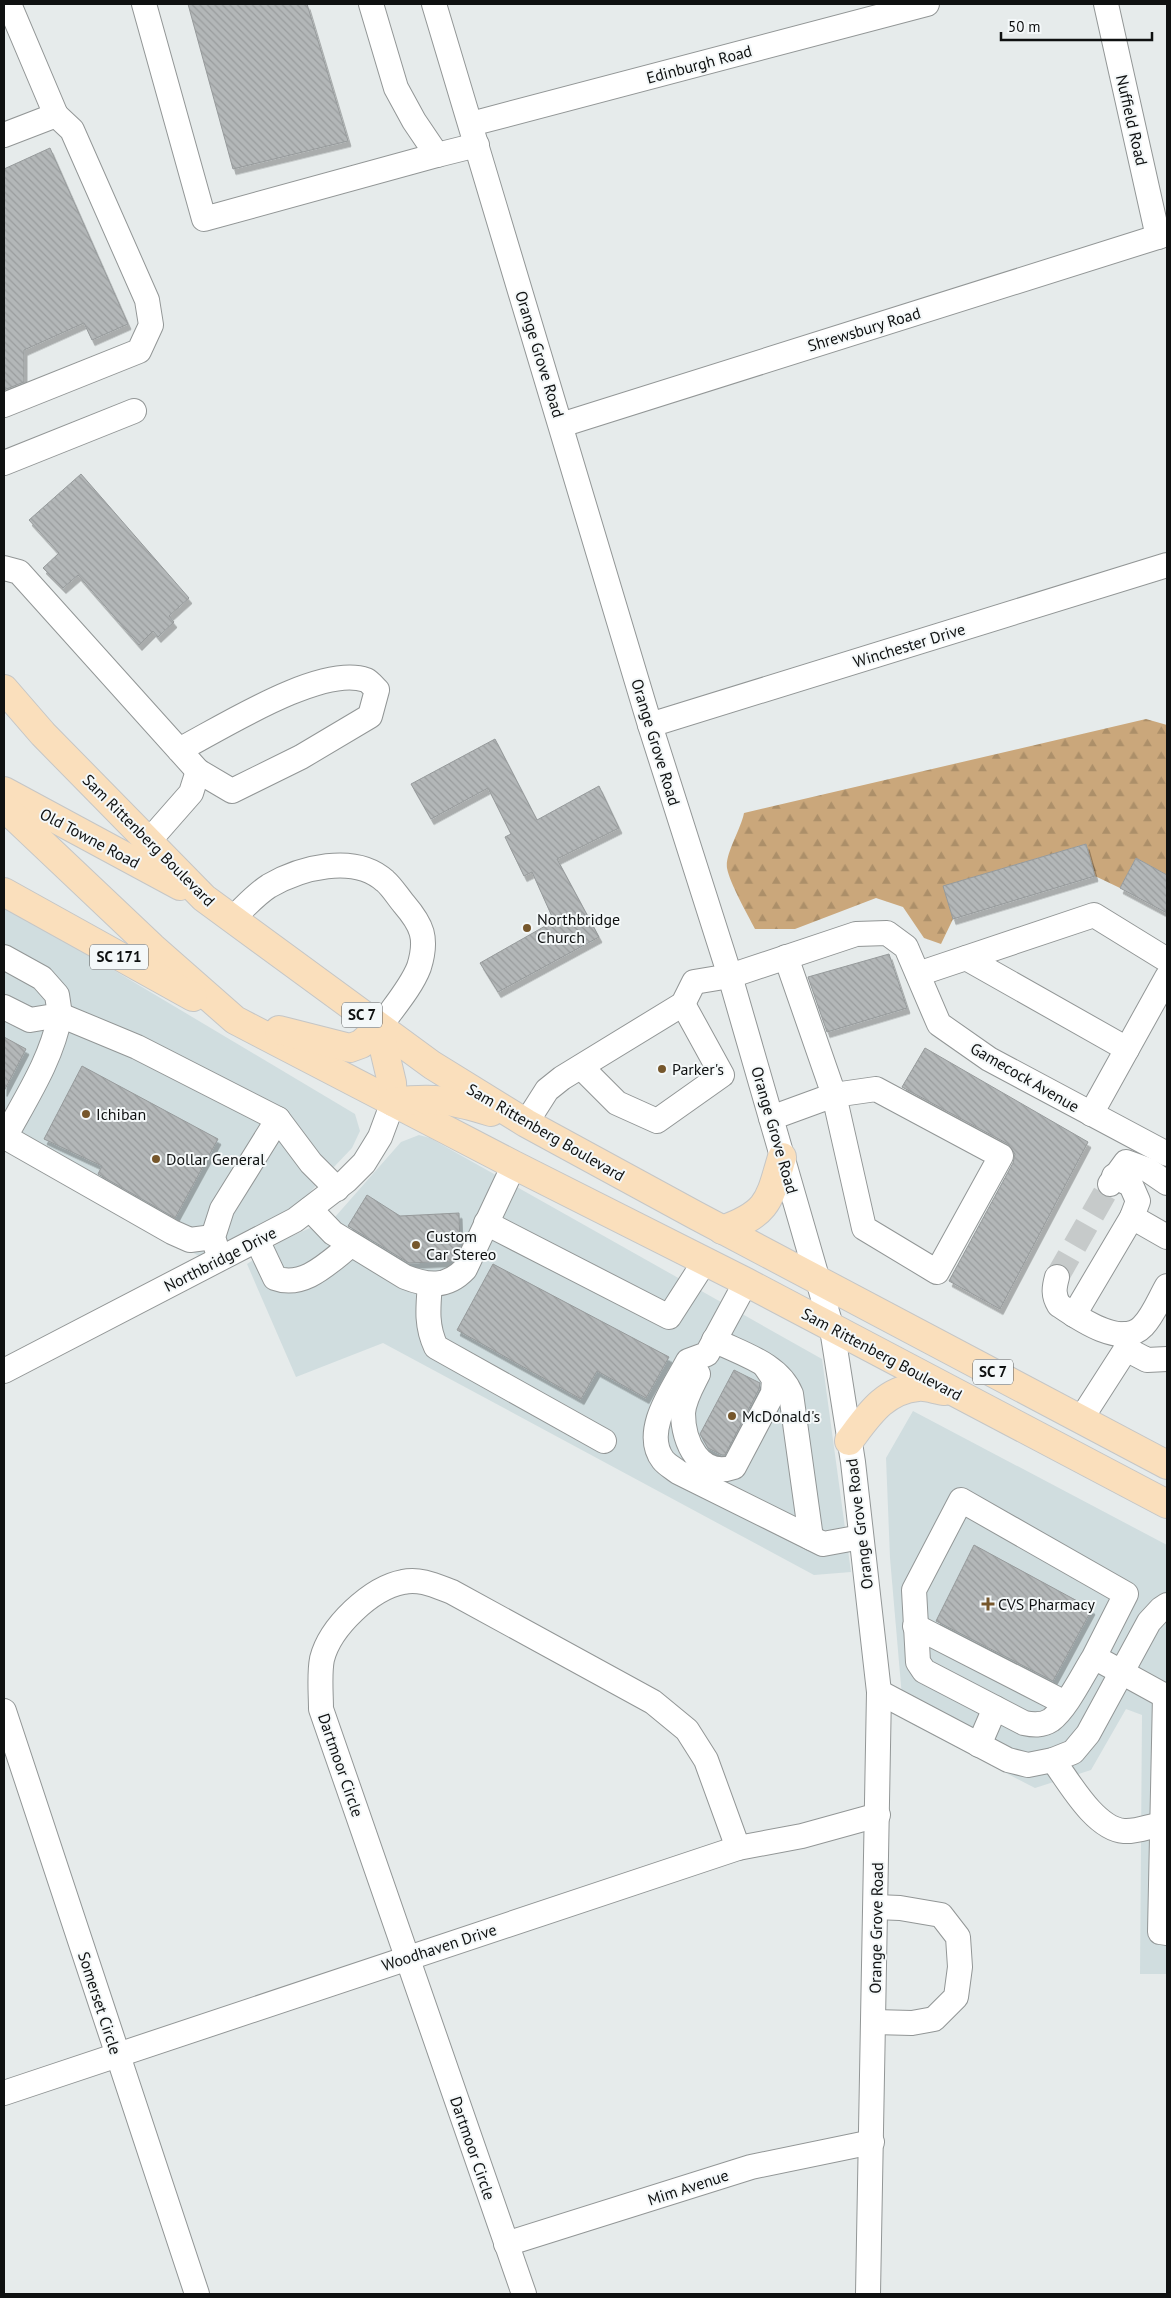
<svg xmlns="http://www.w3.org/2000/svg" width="1171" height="2298" font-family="'PT Sans',sans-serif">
  <defs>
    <pattern id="forest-firs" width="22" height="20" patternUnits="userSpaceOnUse" patternTransform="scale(1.25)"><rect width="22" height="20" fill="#caa77b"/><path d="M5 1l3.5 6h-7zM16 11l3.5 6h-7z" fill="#ac8f69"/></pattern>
    <pattern id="building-back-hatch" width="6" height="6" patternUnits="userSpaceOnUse" patternTransform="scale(1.25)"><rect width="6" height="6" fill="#b3b7b8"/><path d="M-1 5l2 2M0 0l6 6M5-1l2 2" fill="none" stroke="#999c9d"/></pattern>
    <filter id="shadow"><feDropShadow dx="3" dy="5.5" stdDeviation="0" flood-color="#0004"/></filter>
  </defs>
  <rect width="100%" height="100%" fill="#e6ebeb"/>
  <g fill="#d0dddf">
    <path d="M4 908 100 962 355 1114 360 1131 352 1148 293 1210 201 1257 4 1149Z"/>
    <path d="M419 1135 430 1138 822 1359 851 1572 814 1575 383 1343 296 1377 247 1264 285 1239 335 1217 401 1142Z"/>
    <path d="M913 1411 1167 1545V1974H1140L1142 1715 1126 1709 1091 1770 1035 1788 904 1720 890 1558 886 1458Z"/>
  </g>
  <path fill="url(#forest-firs)" d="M1146 719 1167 725V875L1136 858 1120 888 1095 876 1086 844 944 886 953 919 941 944 924 938 903 907 876 898 795 929H755C747 913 730 884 727 868 725 854 741 829 744 813Z"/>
  <g fill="url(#building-back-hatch)" stroke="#969a9b" filter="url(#shadow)">
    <path d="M188 4H307L348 141 233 169Z"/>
    <path d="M50 148 128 324 92 340 84 323 24 350V382L4 390V169Z"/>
    <path d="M81 474 189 598 169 616 174 622 158 637 153 631 139 645 78 575 63 588 43 568 59 553 29 520Z"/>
    <path d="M495 739 537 820 599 786 619 828 557 859 599 937 498 992 480 963 554 921 532 872 524 876 505 837 511 834 488 788 431 819 411 784Z"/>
    <path d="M1086 844 1095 876 953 919 943 886Z"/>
    <path d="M1136 858 1167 875V913L1120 888Z"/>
    <path d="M889 954 907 1008 827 1032 808 977Z"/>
    <path d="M4 1037 26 1049 4 1091Z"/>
    <path d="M925 1048 1088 1142 1000 1309 949 1281 1013 1163 1015 1154 1008 1144 902 1087Z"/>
    <path d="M82 1066 218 1139 175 1218 98 1174 102 1166 44 1139Z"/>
    <path d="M367 1195 400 1216 459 1213 460 1247 454 1261 409 1263 348 1226Z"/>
    <path d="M493 1264 669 1357 646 1398 597 1371 581 1399 457 1330Z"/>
    <path d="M734 1370 760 1383 759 1389 725 1455H722L708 1448 700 1434Z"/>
    <path d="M974 1545 1092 1609 1053 1681 936 1621Z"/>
  </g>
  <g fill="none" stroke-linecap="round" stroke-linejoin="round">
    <path stroke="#c6caca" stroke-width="24" stroke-dasharray="24 12" stroke-linecap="butt" d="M1057 1277 1110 1184"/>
    <g stroke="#929696" stroke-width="26">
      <g id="minor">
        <path d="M144 4 204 219 437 155"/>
        <path d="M371 4 396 88 414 121 437 155 477 145"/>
        <path d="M434 4 650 725 730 976 832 1329 853 1462 879 1692 868 2294"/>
        <path d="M1106 4 1158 237"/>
        <path d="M471 124 927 4"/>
        <path d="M4 135 56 115 9 4"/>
        <path d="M4 405 139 351 151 325 147 300 72 130 56 115"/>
        <path d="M561 425 1167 234"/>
        <path d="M4 463 134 411"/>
        <path d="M4 568 19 572 198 771 232 791 301 757 370 716 377 690C374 687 370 682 366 680 321 664 220 729 179 750"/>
        <path d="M650 725 1167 565"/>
        <path d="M148 842 191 793 198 771"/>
        <path d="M232 919C244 908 255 895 269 886 300 868 354 853 385 881 392 887 398 897 404 904 422 925 428 938 419 967 411 988 392 1009 379 1028"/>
        <path d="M4 957 42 978 57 995 60 1015 30 1020 4 1007"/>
        <path d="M966 958 1127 1049"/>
        <path d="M918 974 1094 915 1167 960"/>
        <path d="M581 1067 617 1103 657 1121 722 1075 683 1004"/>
        <path d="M1091 1114 1167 977"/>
        <path d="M771 1118 834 1095 864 1228 937 1272 1001 1156 876 1089 834 1095 786 957"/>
        <path d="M526 1123 547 1090 562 1078 683 1004 694 982 730 976 856 934 887 933 906 947 939 1024 989 1059 1167 1154"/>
        <path d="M1110 1184 1126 1162 1148 1170 1167 1183"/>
        <path d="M310 1209 333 1233 405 1277C428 1286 447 1288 465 1269L514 1165"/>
        <path d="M1132 1217 1167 1237"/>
        <path d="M486 1223 669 1317 705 1261"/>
        <path d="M213 1237 190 1240 172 1232 5 1137C26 1098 52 1059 60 1015L137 1047 278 1119 311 1163 337 1189"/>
        <path d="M257 1240 275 1278C304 1289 329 1262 351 1245"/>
        <path d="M218 1253 213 1237 222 1209 278 1119"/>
        <path d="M1057 1277C1054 1288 1053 1295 1059 1305 1078 1318 1122 1349 1143 1326 1153 1316 1160 1298 1167 1286"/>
        <path d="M746 1282 707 1354 688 1361C674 1388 641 1431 663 1460 667 1465 673 1468 678 1472L823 1544 861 1537"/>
        <path d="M430 1284C428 1308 426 1326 436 1347L604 1441"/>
        <path d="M1074 1315 1132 1217 1138 1201 1131 1185 1114 1176"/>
        <path d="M714 1340C742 1354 779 1364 791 1394L811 1538"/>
        <path d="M1126 1349 1147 1360 1167 1359"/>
        <path d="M4 1371 295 1220 346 1181 364 1163 380 1137 393 1102"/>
        <path d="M698 1374C692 1386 684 1399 683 1413 683 1442 700 1479 734 1467L773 1393 774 1379 765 1366"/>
        <path d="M1081 1419 1126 1349 1125 1334"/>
        <path d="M915 1626 1065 1703"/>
        <path d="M1094 1657C1083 1674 1067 1708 1051 1720 1042 1726 1033 1725 1024 1723L924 1671 918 1662 914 1590 961 1500 1126 1594 1094 1657 1165 1696 1160 1932 1167 1933"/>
        <path d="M879 1692 1008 1760 1028 1765 1053 1760 1073 1752 1088 1734 1149 1622 1161 1609 1167 1605"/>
        <path d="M4 1711 197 2294"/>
        <path d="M979 1745 995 1708"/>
        <path d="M1053 1760C1069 1782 1095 1829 1124 1831 1136 1832 1150 1826 1162 1824"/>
        <path d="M874 2022 912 2023 934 2019 956 1997 960 1967 958 1937 941 1915 900 1908 876 1907"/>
        <path d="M4 2093 738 1848 802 1836 878 1815"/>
        <path d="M506 2244 751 2167 872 2142"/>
        <path d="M524 2294 321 1709C321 1694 319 1674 322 1659 330 1627 371 1588 403 1582 420 1578 436 1586 452 1592L653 1702 687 1730 706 1760 738 1848"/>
      </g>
    </g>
    <g stroke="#c5c6c6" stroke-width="30">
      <g id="major">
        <path d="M4 689 43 734 204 898 432 1065 526 1123 695 1215 1167 1465"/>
        <path d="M4 791 180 886"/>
        <path d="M4 807 152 947 235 1020 514 1165 746 1282 1167 1504"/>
        <path d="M4 892 193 997"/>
        <path d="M279 1030 350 1048 361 1044 379 1028 392 1083 393 1102"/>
        <path d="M393 1102C434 1097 452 1100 491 1112"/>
        <path d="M722 1230C769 1213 769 1201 782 1157"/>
        <path d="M849 1441C868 1416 884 1390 918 1387 926 1386 936 1390 945 1391"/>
      </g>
    </g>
    <use href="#minor" stroke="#fff" stroke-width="24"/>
    <use href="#major" stroke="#fadfbc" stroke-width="28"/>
  </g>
  <g fill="#76572c" stroke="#f4f8f9" stroke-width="2">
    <circle cx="527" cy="928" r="5"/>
    <circle cx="662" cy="1069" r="5"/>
    <circle cx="86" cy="1114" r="5"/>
    <circle cx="156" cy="1159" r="5"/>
    <circle cx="416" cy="1245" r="5"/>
    <circle cx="732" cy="1416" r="5"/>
    <path d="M985.5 1596.5h5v5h5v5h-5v5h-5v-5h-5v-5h5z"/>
  </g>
  <g text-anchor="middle" stroke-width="4" stroke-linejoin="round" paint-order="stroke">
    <g fill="#f4f8f9" stroke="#545657" stroke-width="1">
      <rect x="90" y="944.5" width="58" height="25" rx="4"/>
      <rect x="342" y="1002.5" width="40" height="25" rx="4"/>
      <rect x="973" y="1359.5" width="40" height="25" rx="4"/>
    </g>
    <g font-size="15" font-weight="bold" fill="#0f1111">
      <text x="119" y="962">SC 171</text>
      <text x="362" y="1020">SC 7</text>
      <text x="993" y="1377">SC 7</text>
    </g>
    <g font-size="16" fill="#0f1111" stroke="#f4f8f9">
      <text transform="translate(699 64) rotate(-15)" y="6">Edinburgh Road</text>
      <text transform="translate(1132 120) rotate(77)" y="6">Nuffield Road</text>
      <text transform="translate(864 329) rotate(-17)" y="6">Shrewsbury Road</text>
      <text transform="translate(540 354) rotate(73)" y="6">Orange Grove Road</text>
      <text transform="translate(909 645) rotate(-17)" y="6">Winchester Drive</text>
      <text transform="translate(656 742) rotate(73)" y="6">Orange Grove Road</text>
      <text transform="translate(90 838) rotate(28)" y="6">Old Towne Road</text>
      <text transform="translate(149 840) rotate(45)" y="6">Sam Rittenberg Boulevard</text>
      <text transform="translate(1025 1077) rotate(30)" y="6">Gamecock Avenue</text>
      <text transform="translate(775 1130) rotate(74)" y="6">Orange Grove Road</text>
      <text transform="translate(546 1132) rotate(30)" y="6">Sam Rittenberg Boulevard</text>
      <text transform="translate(220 1259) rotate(-27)" y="6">Northbridge Drive</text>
      <text transform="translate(882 1354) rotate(28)" y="6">Sam Rittenberg Boulevard</text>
      <text transform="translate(859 1524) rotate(-97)" y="6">Orange Grove Road</text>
      <text transform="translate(341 1765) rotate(71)" y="6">Dartmoor Circle</text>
      <text transform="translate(876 1928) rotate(-89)" y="6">Orange Grove Road</text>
      <text transform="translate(439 1947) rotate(-18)" y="6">Woodhaven Drive</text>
      <text transform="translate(100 2003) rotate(72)" y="6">Somerset Circle</text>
      <text transform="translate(473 2148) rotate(71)" y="6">Dartmoor Circle</text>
      <text transform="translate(688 2187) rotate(-18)" y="6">Mim Avenue</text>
    </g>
    <g font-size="16" fill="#0f1111" stroke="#f4f8f9" text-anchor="start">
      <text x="537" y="925">Northbridge<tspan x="537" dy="18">Church</tspan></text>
      <text x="672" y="1075">Parker's</text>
      <text x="96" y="1120">Ichiban</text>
      <text x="166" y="1165">Dollar General</text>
      <text x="426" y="1242">Custom<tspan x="426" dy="18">Car Stereo</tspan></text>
      <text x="742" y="1422">McDonald's</text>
      <text x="998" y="1610">CVS Pharmacy</text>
    </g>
  </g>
  <rect width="1171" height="2298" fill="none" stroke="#0f1111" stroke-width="10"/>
  <path d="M1001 32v8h151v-8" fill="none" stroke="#0f1111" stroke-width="2.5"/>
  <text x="1008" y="32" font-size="15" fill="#0f1111" stroke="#f4f8f9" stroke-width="4" paint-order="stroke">50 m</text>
</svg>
